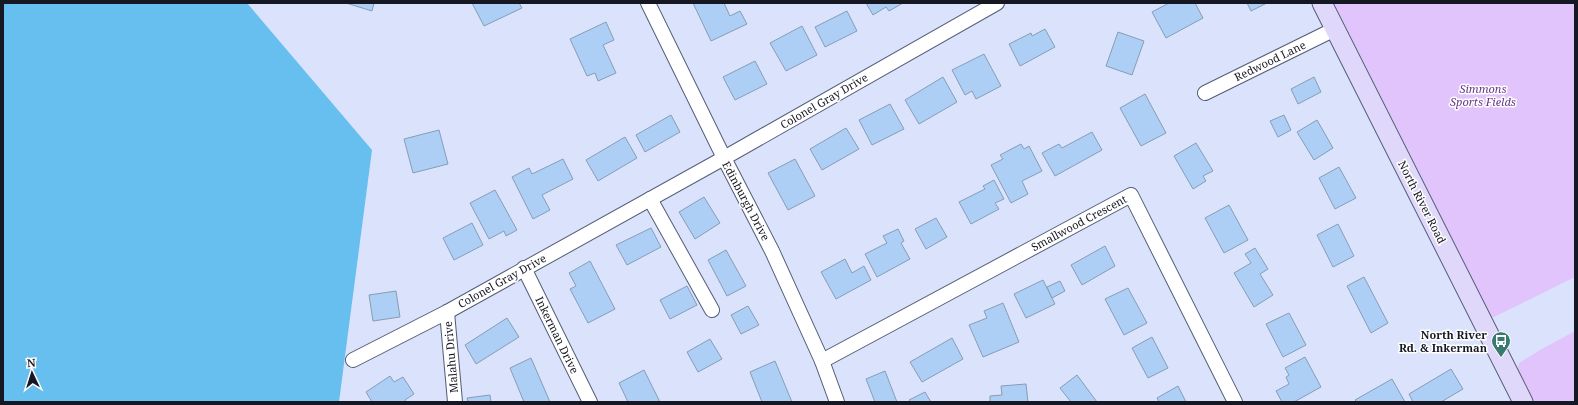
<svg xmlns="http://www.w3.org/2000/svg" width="1578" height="405" font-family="'Noto Serif',serif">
  <rect width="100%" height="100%" fill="#dbe3fc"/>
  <g fill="#e1c4fb">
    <path d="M1334 3H1575V277L1492 318Z"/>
    <path d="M1575 331V402H1532L1517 372 1519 363 1540 350Z"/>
  </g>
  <path fill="#66bfef" d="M3 3H247L372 150 339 402H3Z"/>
  <g fill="#adcef5" stroke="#879db6">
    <path d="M346 3H374L372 11Z"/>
    <path d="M472 3H519L522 8 484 26Z"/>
    <path d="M693 3H724L730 16 740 11 747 24 711 41Z"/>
    <path d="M866 3H903L889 11 886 7 873 15Z"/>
    <path d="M1169 3H1195L1203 18 1166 38 1152 12Z"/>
    <path d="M1247 3H1267L1251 11Z"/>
    <path d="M847 11 857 31 825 47 815 27Z"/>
    <path d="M606 22 614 40 603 45 616 73 598 81 595 73 587 76 570 39Z"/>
    <path d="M802 26 817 55 786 71 770 43Z"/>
    <path d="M1045 29 1055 47 1020 66 1009 44 1031 33 1032 36Z"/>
    <path d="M1118 32 1144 41 1132 75 1106 66Z"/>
    <path d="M984 54 1001 86 976 99 972 91 965 95 952 70Z"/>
    <path d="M755 61 767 84 735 100 723 77Z"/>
    <path d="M943 77 957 102 919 124 905 100Z"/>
    <path d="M1314 77 1321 92 1298 104 1291 89Z"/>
    <path d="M1145 94 1166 133 1141 146 1120 108Z"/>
    <path d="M890 104 904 129 872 145 859 120Z"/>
    <path d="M671 115 680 132 645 152 636 135Z"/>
    <path d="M1284 115 1291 130 1278 137 1270 121Z"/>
    <path d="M1317 120 1333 148 1314 160 1297 132Z"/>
    <path d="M846 128 859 149 822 170 810 149Z"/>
    <path d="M439 130 448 164 413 173 404 139Z"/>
    <path d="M1092 132 1102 150 1055 176 1042 153 1059 144 1062 148Z"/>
    <path d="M625 137 637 158 598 181 586 160Z"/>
    <path d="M1196 143 1213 171 1203 176 1206 181 1193 189 1174 156Z"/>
    <path d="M1021 144 1024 149 1029 146 1042 171 1022 181 1028 194 1011 203 991 165 1003 159 1000 155Z"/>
    <path d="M563 159 573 179 542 195 550 210 533 219 512 177 529 168 532 174Z"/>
    <path d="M795 159 815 196 788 210 768 173Z"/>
    <path d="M1339 167 1356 198 1335 209 1319 178Z"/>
    <path d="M994 180 1004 199 995 203 999 209 971 224 959 202 985 189 983 186Z"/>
    <path d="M495 190 517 230 506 236 504 231 489 239 470 203Z"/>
    <path d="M704 197 720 223 695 239 679 212Z"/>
    <path d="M1229 205 1248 240 1224 253 1205 218Z"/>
    <path d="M936 218 947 237 926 249 915 229Z"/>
    <path d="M472 223 483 245 454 260 443 238Z"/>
    <path d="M1338 224 1354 256 1333 267 1317 235Z"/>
    <path d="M651 228 661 247 627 265 616 245Z"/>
    <path d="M898 229 904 241 901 243 910 259 877 277 865 254 887 243 883 236Z"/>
    <path d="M1105 246 1115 266 1082 285 1071 265Z"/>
    <path d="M1255 248 1268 269 1260 274 1273 295 1254 307 1234 273 1251 263 1245 254Z"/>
    <path d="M726 250 746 286 727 296 708 260Z"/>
    <path d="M845 259 852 273 864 266 871 280 836 299 821 272Z"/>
    <path d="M590 261 615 309 588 323 570 289 576 286 569 273Z"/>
    <path d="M1364 277 1388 323 1371 333 1347 286Z"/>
    <path d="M1043 280 1055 304 1026 318 1014 294Z"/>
    <path d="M1060 281 1065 291 1052 298 1047 287Z"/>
    <path d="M687 286 697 305 670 319 660 300Z"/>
    <path d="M1128 288 1147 323 1124 335 1105 299Z"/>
    <path d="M396 291 400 317 373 321 369 295Z"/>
    <path d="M1003 303 1019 342 983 357 969 325 987 318 984 311Z"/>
    <path d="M748 306 759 325 741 334 731 315Z"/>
    <path d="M1289 313 1306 345 1283 357 1266 324Z"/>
    <path d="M507 318 519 337 476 364 465 345Z"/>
    <path d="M1152 337 1168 368 1148 378 1132 348Z"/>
    <path d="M952 338 963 359 922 382 910 362Z"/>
    <path d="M710 339 722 359 698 372 687 352Z"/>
    <path d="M1305 357 1321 387 1294 402H1282L1276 391 1289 384 1286 377 1289 375 1285 368Z"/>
    <path d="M531 358 550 402H524L510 368Z"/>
    <path d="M775 361 792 402H762L750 372Z"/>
    <path d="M1451 369 1463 389 1441 402H1413L1409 394Z"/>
    <path d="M644 370 660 402H628L619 383Z"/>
    <path d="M885 371 897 402H875L866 379Z"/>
    <path d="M1077 375 1097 402H1071L1060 388Z"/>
    <path d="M390 376 394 382 403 377 414 394 405 400 406 402H372L366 392Z"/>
    <path d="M1392 379 1405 402H1357L1355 400Z"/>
    <path d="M1026 384 1028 402H990V396L1002 395 1001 386Z"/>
    <path d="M1178 386 1186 402H1159L1157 398Z"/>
    <path d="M925 392 931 402H910L909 400Z"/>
    <path d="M490 395 491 402H468L467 398Z"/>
  </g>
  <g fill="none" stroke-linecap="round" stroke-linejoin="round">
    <g stroke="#545d77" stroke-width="16">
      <g id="minor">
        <path d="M648 3 724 158 772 251 822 361 837 402"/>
        <path d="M1205 93 1335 29"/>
        <path d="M650 199 712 310"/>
        <path d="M524 268 590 402"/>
        <path d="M447 312 455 402"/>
        <path d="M353 360 447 312 724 158 997 3"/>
        <path d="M822 361 1131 195 1235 402"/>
      </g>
    </g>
    <g stroke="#545d77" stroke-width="21">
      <path id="secondary" d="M1322 3 1523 402"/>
    </g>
    <use href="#minor" stroke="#fff" stroke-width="14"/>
    <use href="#secondary" stroke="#dfd8fb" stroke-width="19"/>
  </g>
  <defs>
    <g id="bus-pin" transform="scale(1)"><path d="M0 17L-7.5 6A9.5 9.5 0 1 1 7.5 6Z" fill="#387b6e" stroke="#fff"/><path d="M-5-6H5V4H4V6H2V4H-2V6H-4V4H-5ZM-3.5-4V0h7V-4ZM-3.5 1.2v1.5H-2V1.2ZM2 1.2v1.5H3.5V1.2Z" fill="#fff"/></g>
  </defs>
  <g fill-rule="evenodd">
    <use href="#bus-pin" x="1501" y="341"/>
  </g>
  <g text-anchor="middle" stroke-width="3" stroke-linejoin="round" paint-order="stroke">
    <g font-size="11" fill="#151823" stroke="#fff">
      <text transform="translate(1270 61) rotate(-26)" y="4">Redwood Lane</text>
      <text transform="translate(824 101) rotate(-30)" y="4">Colonel Gray Drive</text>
      <text transform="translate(746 201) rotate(62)" y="4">Edinburgh Drive</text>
      <text transform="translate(1422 202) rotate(63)" y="4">North River Road</text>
      <text transform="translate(1079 223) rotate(-28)" y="4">Smallwood Crescent</text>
      <text transform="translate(502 281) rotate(-29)" y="4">Colonel Gray Drive</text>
      <text transform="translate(557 335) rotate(64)" y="4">Inkerman Drive</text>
      <text transform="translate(451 357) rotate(-95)" y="4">Malahu Drive</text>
    </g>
    <g font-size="11" font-style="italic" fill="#68368b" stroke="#fff">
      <text x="1483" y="93">Simmons<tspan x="1483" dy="13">Sports Fields</tspan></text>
    </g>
    <g font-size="11" font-weight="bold" fill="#151823" stroke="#fff" text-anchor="end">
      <text x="1487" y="339">North River<tspan x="1487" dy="13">Rd. &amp; Inkerman</tspan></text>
    </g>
  </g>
  <rect width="1578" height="405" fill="none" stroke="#151823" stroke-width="8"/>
  <g transform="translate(32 373) rotate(356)" stroke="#ffffff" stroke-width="3" paint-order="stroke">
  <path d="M0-3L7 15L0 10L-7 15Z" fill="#151823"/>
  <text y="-6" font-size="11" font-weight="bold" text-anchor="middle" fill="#151823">N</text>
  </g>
</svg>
